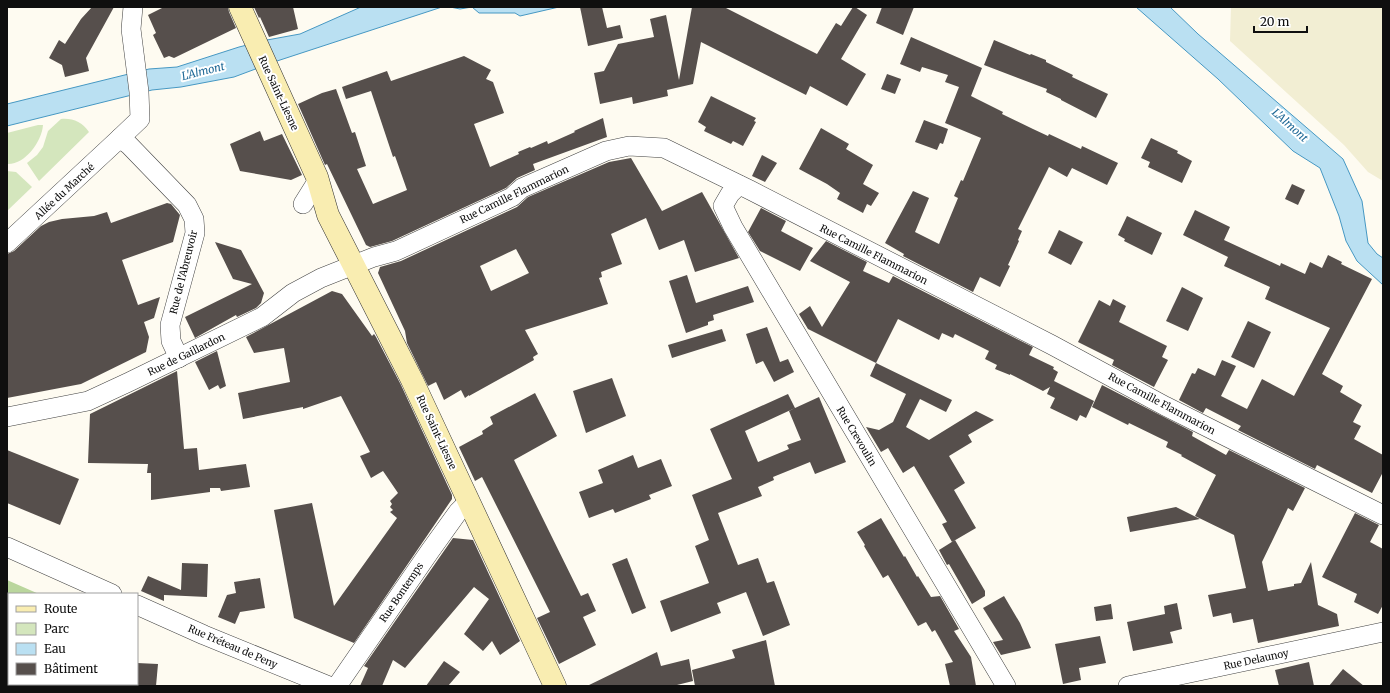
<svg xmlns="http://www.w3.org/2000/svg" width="1390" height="693" font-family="Merriweather,serif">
  <rect width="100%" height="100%" fill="#fefbf1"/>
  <path fill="#f2eed3" d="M1231 7H1383V181L1368 172 1344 145 1230 41Z"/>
  <g fill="#d4e6bd">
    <path d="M61 119C73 118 82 122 89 132L39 181 27 163 37 155 43 147 48 131Z"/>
    <path d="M38 125H43C42 141 25 165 7 164V133Z"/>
    <path d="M7 171 16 172 32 187 7 211Z"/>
  </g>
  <path fill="#bad69d" d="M7 580 39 594H9V684H42V686H7Z"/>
  <g fill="#bae0f2" stroke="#4698c3">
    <path d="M361 7H442L277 61 234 77 181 87 152 90 7 126V104L149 69 177 67 239 47 267 40 300 34Z"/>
    <path d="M450 7H559L520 16 515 13H479L472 7 460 9Z"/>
    <path d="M1136 7H1170L1198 34 1343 159 1362 201 1368 243 1377 254 1383 258V285L1357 261 1346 241 1339 216 1320 168 1293 151 1218 79Z"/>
  </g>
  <g fill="#564f4c" fill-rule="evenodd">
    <path d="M92 7H114L86 58 89 71 65 77 62 65 49 58 59 40 65 44 81 19Z"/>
    <path d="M164 7H228L229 12 236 28 174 58 169 56 164 58 153 35 156 33 148 15Z"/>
    <path d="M254 7H293L298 29 269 37 260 17 259 18Z"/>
    <path d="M580 7H602L607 28 620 25 623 38 588 46Z"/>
    <path d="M692 7H724L817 54 836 23 841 26 853 7H855L867 15 841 59 866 74 847 106 810 86 806 95 701 42 693 84 667 90 668 96 633 104 632 97 600 104 594 73 604 71 618 44 654 37 650 19 666 15 679 80Z"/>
    <path d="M882 7H914L903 35 876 23Z"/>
    <path d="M911 37 982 68 971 96 1003 112 1002 114 1033 129 1048 136 1049 134 1081 149 1082 146 1118 163 1107 185 1072 168 1067 177 1049 167 1018 229 1022 231 1018 240 1019 241 1008 265 1010 266 1000 287 980 277 973 292 903 256 904 254 885 243 913 191 929 198 915 232 939 244 958 198 954 196 961 180 963 181 981 138 945 123 959 87 945 82 948 75 922 67 920 72 900 64Z"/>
    <path d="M994 40 1030 55 1031 54 1046 60V62L1073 75 1072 77 1108 94 1096 118 1061 100V99L1046 92 1047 89 984 65Z"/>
    <path d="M464 56 491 70 486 79 493 82 504 113 474 124 490 167 519 154 518 152 530 147 531 148 547 141 548 144 575 132 574 131 603 118 607 137 533 164 535 170 517 178 506 188 392 241 370 247 366 245 327 164 325 165 298 104 322 93 336 89 352 133 355 132 366 166 357 169 373 204 407 190 395 156 393 157 371 91 346 99 342 87 387 71 391 81Z"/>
    <path d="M887 74 901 79 895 94 881 89Z"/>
    <path d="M711 96 756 118 754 121 756 122 743 146 733 141 731 144 704 131 706 127 698 122Z"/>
    <path d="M924 120 948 129 943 144 940 143 937 150 915 142Z"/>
    <path d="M821 128 849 144 846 149 873 165 863 184 879 193 871 206 867 204 863 213 837 199 840 193 827 184 799 169Z"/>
    <path d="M260 131 264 141 282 134 302 175 291 180 240 171 230 144Z"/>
    <path d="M1151 138 1178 151 1177 153 1192 161 1182 183 1148 167 1150 162 1141 158Z"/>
    <path d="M762 155 777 163 765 182 752 176Z"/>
    <path d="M631 158 662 211 702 192 739 258 695 272 684 240 659 250 646 218 611 234 622 264 601 272 602 277 599 278 608 304 525 330 538 354 533 357 534 360 469 396V395L465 398 461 390 444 400 436 382 428 386 407 343 405 331 378 273 380 267 401 261 517 207 528 197 609 162ZM516 249 529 273 491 291 480 266Z"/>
    <path d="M1292 184 1305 190 1298 205 1285 199Z"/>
    <path d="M167 203 171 204 180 215 173 242 122 260 138 305 160 297 154 318 144 322 149 337 146 352 81 384 7 398V254L14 251 41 226 49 222 62 219 94 216 107 212 111 223Z"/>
    <path d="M761 208 786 221 781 231 813 248 800 271 760 251 748 232Z"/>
    <path d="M1195 210 1230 227 1224 240 1280 266 1281 263 1305 274 1310 262 1322 268 1328 255 1342 262 1341 264 1372 279 1322 374 1343 386 1340 392 1362 405 1353 422 1361 426 1354 439 1383 455V472L1372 493 1317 465 1315 469 1238 430 1241 426 1206 408 1203 413 1179 400 1192 373 1195 374 1198 368 1215 376 1222 360 1236 366 1221 396 1247 409 1262 379 1294 396 1330 328 1265 299 1270 287 1224 266 1228 257 1183 235Z"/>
    <path d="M1127 216 1162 233 1152 255 1124 241 1125 239 1118 235Z"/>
    <path d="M1059 230 1083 242 1071 265 1048 253Z"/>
    <path d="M826 241 867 262 863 271 889 283 893 276 1033 347 1029 355 1054 367 1053 369 1058 372 1054 381 1094 401 1086 418 1080 415 1077 421 1050 408 1055 398 1047 394 1050 387 1043 391 1010 374V375L995 369 997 365 985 359 989 351 955 334 953 338 942 333 939 340 898 319 876 363 808 329 799 314 810 306 822 327 850 282 810 261Z"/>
    <path d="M215 242 241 250 264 293 261 303 256 308 237 317 236 315 195 338 185 317 252 284 233 279Z"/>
    <path d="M687 275 696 303 748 286 754 302 713 315 714 320 708 322V325L686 333 669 281Z"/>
    <path d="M1182 287 1203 298 1188 331 1166 321Z"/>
    <path d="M332 291 342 294 372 336 374 334 376 337 401 385 452 495V499L354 643 294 618 274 510 312 503 334 606 397 518 390 512 393 510 390 507 392 504 390 501 398 493 383 471 371 478 360 456 370 452 341 396 303 409V407L243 419 238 393 290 382 284 348 254 353 246 337Z"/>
    <path d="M1113 299 1126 306 1119 322 1167 346 1162 357 1168 360 1154 387 1112 365 1114 360 1078 342 1099 300 1110 306Z"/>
    <path d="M1248 321 1271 332 1254 368 1231 357Z"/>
    <path d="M767 327 780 362 788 359 794 372 774 382 763 361 756 364 746 334Z"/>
    <path d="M722 329 726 341 672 358 668 345Z"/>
    <path d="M217 351 226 386 220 389 218 385 209 390 195 362Z"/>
    <path d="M876 363 952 400 946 412 920 399 906 427 929 440 976 411 994 420 968 435 972 442 949 456 965 483 954 490 976 528 952 542 942 524 947 522 914 466 903 473 888 448 881 452 866 427 879 430 893 422 906 394 870 376Z"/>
    <path d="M177 371 184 449 197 448 199 470 246 464 250 487 221 491 220 488H210V492L151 500V473H147L148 464 88 463 90 414Z"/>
    <path d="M612 378 626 416 586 433 573 391Z"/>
    <path d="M1102 385 1193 432 1192 436 1226 455 1229 450 1305 488 1293 511 1288 508 1262 562 1268 591 1294 586V584L1301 583 1311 562 1318 605 1337 614 1339 626 1258 643 1253 619 1233 623 1231 613 1213 617 1208 595 1246 588 1234 535 1195 516 1216 475 1181 456 1182 455 1166 447 1168 442 1129 423 1128 425 1092 407Z"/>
    <path d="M535 393 557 436 514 460 581 596 588 593 596 611 583 617 596 645 559 664 537 618 550 612 482 477 475 481 459 447 483 434 482 431 493 424 490 417Z"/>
    <path d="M788 394 795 408 819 397 846 462 815 474 810 462 773 477 774 480 758 487 762 496 718 513 738 565 758 558 767 583 774 581 790 625 763 636 746 592 717 603 721 613 671 632 660 601 709 583 695 546 709 540 692 495 732 479 710 429ZM795 408 789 411 801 440 787 445 789 449 758 462 745 431Z"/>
    <path d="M7 450 79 479 60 525 7 503Z"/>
    <path d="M633 455 638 468 661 459 672 486 649 495 651 499 615 513 613 509 589 518 579 492 603 483 598 470Z"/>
    <path d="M1176 507 1200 519 1130 532 1127 517Z"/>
    <path d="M1355 513 1379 525 1370 542 1383 549V605L1378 614 1354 602 1357 594 1322 577Z"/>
    <path d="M881 518 904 557 905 556 917 577 918 576 931 597 940 596 959 629 954 631 971 657 976 686H950L945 664 953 662 935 630 932 632 926 622 918 626 888 575 883 578 864 546 865 545 857 532Z"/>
    <path d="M453 538 473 540 520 641 500 655 492 641 483 651 464 634 489 599 474 587 405 668 393 660 382 686H360L368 668 364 666Z"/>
    <path d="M955 540 985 591V596L972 604 949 564 947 565 939 550Z"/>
    <path d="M627 558 646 608 632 614 612 564Z"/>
    <path d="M182 563 208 564 207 597 164 595V601L141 591 148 576 181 590Z"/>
    <path d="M260 578 265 608 240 612 235 624 218 617 227 595 236 593 234 582Z"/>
    <path d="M1004 596 1020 623 1031 648 1001 655 993 642 1003 640 983 608Z"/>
    <path d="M1177 603 1182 629 1170 632 1173 643 1133 651 1127 622 1165 614 1164 606Z"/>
    <path d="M1111 604 1113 619 1096 621 1094 607Z"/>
    <path d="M1100 636 1106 663 1079 668 1081 680 1063 684 1055 644Z"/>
    <path d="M766 640 775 686H695L692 670 735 658 732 650Z"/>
    <path d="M657 652 661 666 689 659 693 681 673 686H587Z"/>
    <path d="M444 661 460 672 448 686H426Z"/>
    <path d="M1309 662 1314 686H1279L1275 670Z"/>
    <path d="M137 663 158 664 156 686H137Z"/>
    <path d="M1343 669 1364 686H1329Z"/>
  </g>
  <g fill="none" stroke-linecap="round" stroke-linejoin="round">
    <g stroke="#424242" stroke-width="20">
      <g id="street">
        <path d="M133 7 131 29 139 92 140 119 120 138 129 145 187 205 194 219 195 233 170 325 171 341 179 358"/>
        <path d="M739 185 730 194 723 206 733 227 1006 686"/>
        <path d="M303 204 318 180"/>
        <path d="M7 243 120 138"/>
        <path d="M7 417 88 401 129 382 262 317 293 293 321 278 374 257 396 251 512 197 522 188 606 151 629 146 664 148 750 190 1052 345 1165 406 1383 515"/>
        <path d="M7 547 112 594"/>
        <path d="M137 605 204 635 329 686"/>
        <path d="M337 686 430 551 458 512 469 501"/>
        <path d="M1128 686 1383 632"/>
      </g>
    </g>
    <g stroke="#313131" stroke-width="23">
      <path id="secondary" d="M240 7 317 177 328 215 412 380 555 686"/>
    </g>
    <use href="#street" stroke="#fff" stroke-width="19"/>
    <use href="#secondary" stroke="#f9edb1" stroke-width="22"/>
  </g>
  <g text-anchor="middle" stroke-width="4" stroke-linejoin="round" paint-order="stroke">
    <g font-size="10" fill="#0f0f0f" stroke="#fff">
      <text transform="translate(279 93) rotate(65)" y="4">Rue Saint-Liesne</text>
      <text transform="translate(64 191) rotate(-43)" y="4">Allée du Marché</text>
      <text transform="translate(514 194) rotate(-26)" y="4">Rue Camille Flammarion</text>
      <text transform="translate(874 254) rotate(27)" y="4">Rue Camille Flammarion</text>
      <text transform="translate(183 272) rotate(-76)" y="4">Rue de l'Abreuvoir</text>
      <text transform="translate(186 354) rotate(-26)" y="4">Rue de Gaillardon</text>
      <text transform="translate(1162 403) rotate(28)" y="4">Rue Camille Flammarion</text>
      <text transform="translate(437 432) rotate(65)" y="4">Rue Saint-Liesne</text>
      <text transform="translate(857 436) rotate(59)" y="4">Rue Crevoulin</text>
      <text transform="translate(401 592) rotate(-56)" y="4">Rue Bontemps</text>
      <text transform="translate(233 646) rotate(23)" y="4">Rue Fréteau de Peny</text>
      <text transform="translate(1256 659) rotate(-12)" y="4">Rue Delaunoy</text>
    </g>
    <g font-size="11" font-style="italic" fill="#216a97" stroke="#fff">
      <text transform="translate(203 71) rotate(-14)" y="4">L'Almont</text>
      <text transform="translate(1290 125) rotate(42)" y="4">L'Almont</text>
    </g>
  </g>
  <rect width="1390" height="693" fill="none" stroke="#0f0f0f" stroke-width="16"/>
  <rect x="8" y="593" width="130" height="92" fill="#ffffff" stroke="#9f9f9f"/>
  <rect x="16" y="606" width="20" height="6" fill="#f9edb1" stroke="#9f9f9f"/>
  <text x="44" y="613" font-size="12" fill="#0f0f0f">Route</text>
  <rect x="16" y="623" width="20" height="12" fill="#d4e6bd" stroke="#9f9f9f"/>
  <text x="44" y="633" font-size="12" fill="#0f0f0f">Parc</text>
  <rect x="16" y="643" width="20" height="12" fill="#bae0f2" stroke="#9f9f9f"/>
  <text x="44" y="653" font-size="12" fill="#0f0f0f">Eau</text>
  <rect x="16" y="663" width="20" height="12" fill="#564f4c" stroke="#9f9f9f"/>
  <text x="44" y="673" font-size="12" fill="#0f0f0f">Bâtiment</text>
  <path d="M1254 26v6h53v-6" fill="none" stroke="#0f0f0f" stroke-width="2"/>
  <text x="1260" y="26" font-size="12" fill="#0f0f0f" stroke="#ffffff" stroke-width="3" paint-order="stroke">20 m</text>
</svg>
